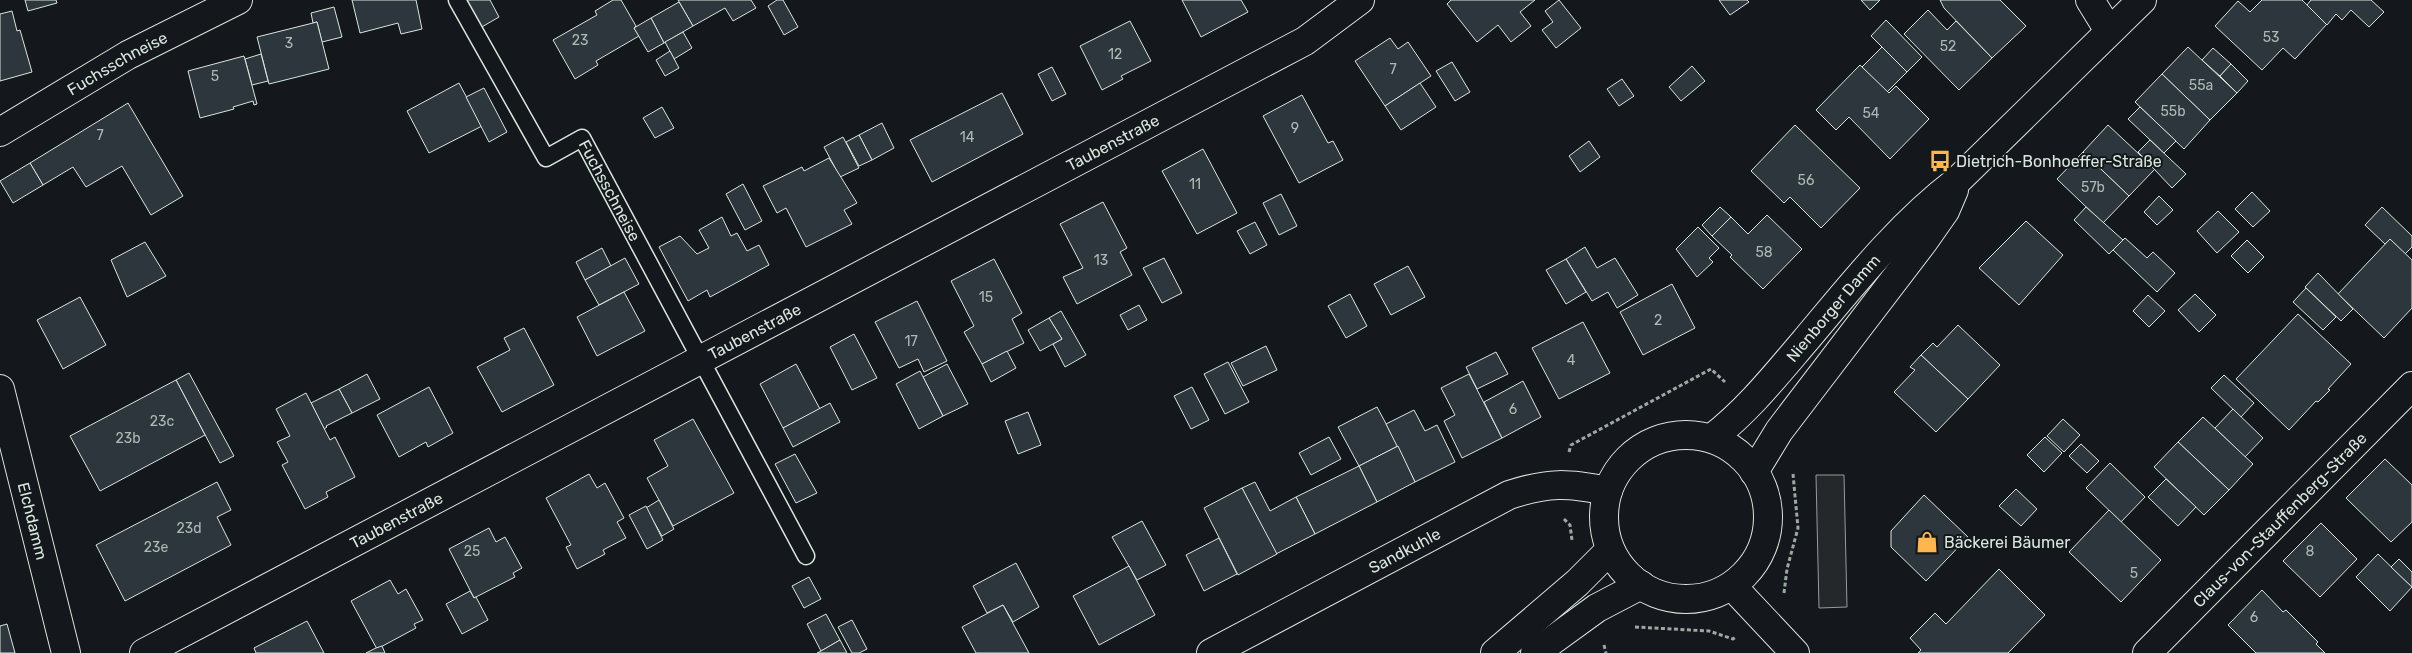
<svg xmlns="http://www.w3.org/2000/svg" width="2412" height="653" font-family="Rubik,sans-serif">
  <rect width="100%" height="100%" fill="#14181c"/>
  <path fill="#24282b" stroke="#939e99" d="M1816 475H1844L1847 607 1819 608Z"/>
  <g fill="#2c363c" stroke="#d8e6dc">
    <path d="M25 0H56L57 3 28 11Z"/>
    <path d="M352 0H416L422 29 401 34 398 23 360 33Z"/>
    <path d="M465 0H490L499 17 480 28Z"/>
    <path d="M613 0H621L636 26 634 28 639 36 596 61 598 65 575 79 553 40 597 15 595 11Z"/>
    <path d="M678 0H751L756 8 733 21 725 8 693 26Z"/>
    <path d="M777 0H783L798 27 784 35 768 6Z"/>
    <path d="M1182 0H1241L1248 12 1201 37Z"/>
    <path d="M1451 0H1535L1520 12 1531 26 1511 42 1498 25 1477 42 1447 4Z"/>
    <path d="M1559 0 1581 28 1556 48 1542 30 1553 22 1545 11Z"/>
    <path d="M1719 0H1747L1749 2 1730 15Z"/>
    <path d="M1861 0H1880L1870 10Z"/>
    <path d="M1940 0H2000L2026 26 1992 58 1944 8Z"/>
    <path d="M2262 0H2302L2327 24 2295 59 2283 48 2262 70 2215 26 2238 1 2250 12Z"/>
    <path d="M2311 0H2371L2384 12 2369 27 2351 10 2342 20 2336 14 2327 25 2307 5Z"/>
    <path d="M679 2 693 26 664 43 651 18Z"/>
    <path d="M334 7 342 37 322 42 317 22 313 23 311 13Z"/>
    <path d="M1928 10 1947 30 1956 21 1992 58 1959 90 1904 34Z"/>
    <path d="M12 11 17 31 20 30 32 72 0 81V14Z"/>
    <path d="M651 18 664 43 648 52 634 28Z"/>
    <path d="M1886 20 1922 57 1907 72 1871 36Z"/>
    <path d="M1130 21 1151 61 1121 76 1123 79 1102 90 1080 46Z"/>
    <path d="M317 22 329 69 269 84 257 37Z"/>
    <path d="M683 32 692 48 674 59 665 42Z"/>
    <path d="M1390 38 1398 49 1408 42 1431 76 1385 106 1355 61Z"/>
    <path d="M1882 47 1907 72 1887 92 1862 67Z"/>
    <path d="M2188 47 2237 93 2210 120 2162 74Z"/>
    <path d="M2213 48 2231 64 2220 76 2202 60Z"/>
    <path d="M670 51 679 68 665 76 656 60Z"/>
    <path d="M261 54 268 81 252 85 245 59Z"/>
    <path d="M244 56 257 104 254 105 253 101 233 107 234 109 200 118 188 71Z"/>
    <path d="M1452 62 1470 92 1455 101 1436 71Z"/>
    <path d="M2231 64 2248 81 2237 93 2220 76Z"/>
    <path d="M1860 65 1889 93 1896 86 1929 119 1890 159 1849 117 1836 130 1816 110Z"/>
    <path d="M1692 66 1705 81 1681 101 1669 87Z"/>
    <path d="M1052 67 1066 94 1052 101 1038 74Z"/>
    <path d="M2162 74 2210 120 2184 149 2135 102Z"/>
    <path d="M1622 79 1634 96 1619 106 1607 89Z"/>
    <path d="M459 83 482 126 429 153 407 111Z"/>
    <path d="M1420 83 1436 107 1401 130 1385 106Z"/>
    <path d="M484 88 507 132 489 142 466 97Z"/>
    <path d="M1002 93 1023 134 932 182 910 140Z"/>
    <path d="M1302 95 1328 143 1333 141 1343 160 1299 183 1263 116Z"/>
    <path d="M128 103 183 196 151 215 122 166 86 187 73 167 43 185 30 163Z"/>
    <path d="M662 107 674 128 655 138 643 118Z"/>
    <path d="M2140 107 2176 141 2164 153 2128 119Z"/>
    <path d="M882 123 894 148 872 160 859 135Z"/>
    <path d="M1795 125 1860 188 1821 228 1790 197 1784 203 1751 171Z"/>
    <path d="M2108 125 2155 169 2129 196 2083 152Z"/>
    <path d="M859 135 872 160 859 166 846 142Z"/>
    <path d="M843 137 859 168 840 177 824 147Z"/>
    <path d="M2150 140 2186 174 2172 188 2138 152Z"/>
    <path d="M1589 141 1600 157 1580 172 1569 156Z"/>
    <path d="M1203 149 1237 213 1197 234 1162 171Z"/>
    <path d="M2083 152 2129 196 2103 223 2057 179Z"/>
    <path d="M829 158 857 203 844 210 852 224 806 247 786 208 777 213 763 186 802 167 804 171Z"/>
    <path d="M30 163 43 185 13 203 0 181Z"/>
    <path d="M743 184 762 221 745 230 726 194Z"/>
    <path d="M2252 192 2270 211 2253 227 2235 209Z"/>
    <path d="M1281 194 1297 226 1279 235 1263 203Z"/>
    <path d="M2159 196 2173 210 2157 225 2144 212Z"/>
    <path d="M1103 202 1127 248 1120 252 1132 275 1077 304 1063 277 1083 268 1060 224Z"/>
    <path d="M1720 207 1731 217 1712 236 1702 225Z"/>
    <path d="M2086 207 2123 240 2109 254 2074 220Z"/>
    <path d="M2382 207 2412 236V247L2405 254 2390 239 2385 244 2365 225Z"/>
    <path d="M2218 211 2239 232 2217 253 2197 231Z"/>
    <path d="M1767 215 1802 249 1763 289 1730 257 1732 255 1712 236 1731 217 1748 234Z"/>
    <path d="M722 217 731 236 737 233 747 251 759 245 769 265 710 297 707 290 688 301 659 247 680 236 697 254 709 248 699 230Z"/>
    <path d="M2026 221 2063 255 2019 305 1979 268Z"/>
    <path d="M1255 222 1267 245 1250 254 1237 231Z"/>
    <path d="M1698 227 1719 248 1709 258 1713 262 1697 277 1676 249Z"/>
    <path d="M2125 238 2147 258 2153 252 2175 273 2157 292 2113 250Z"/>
    <path d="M2390 239 2412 260V308L2384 338 2338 294Z"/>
    <path d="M2247 240 2264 257 2248 273 2231 256Z"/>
    <path d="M145 242 166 276 127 297 111 260Z"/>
    <path d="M1585 247 1597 268 1615 258 1638 295 1617 308 1608 292 1592 301 1566 259Z"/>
    <path d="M602 248 611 266 585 280 576 262Z"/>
    <path d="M625 258 639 284 599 305 585 280Z"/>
    <path d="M1164 258 1182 293 1162 303 1143 268Z"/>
    <path d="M994 259 1022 313 1012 319 1024 343 982 364 964 332 974 326 951 281Z"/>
    <path d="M1566 259 1586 292 1566 304 1546 270Z"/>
    <path d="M1408 266 1425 297 1391 315 1374 284Z"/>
    <path d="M2318 273 2353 309 2341 321 2305 287Z"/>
    <path d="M1672 284 1695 328 1643 355 1620 312Z"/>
    <path d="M2306 288 2336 317 2323 330 2293 302Z"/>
    <path d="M624 292 645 331 597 356 577 317Z"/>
    <path d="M1350 294 1367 326 1346 338 1328 306Z"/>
    <path d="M2195 294 2216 315 2199 332 2178 310Z"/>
    <path d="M2148 295 2165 311 2149 327 2133 311Z"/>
    <path d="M80 297 106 345 63 369 37 320Z"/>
    <path d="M917 301 947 361 924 372 918 359 899 368 875 322Z"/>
    <path d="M1139 305 1147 320 1128 330 1120 315Z"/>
    <path d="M1061 311 1086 355 1065 367 1053 344 1062 339 1049 318Z"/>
    <path d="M2298 314 2351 364 2328 389 2330 390 2318 402 2316 401 2289 430 2236 379Z"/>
    <path d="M1049 318 1062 339 1040 351 1028 330Z"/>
    <path d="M1583 322 1610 373 1559 399 1532 348Z"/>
    <path d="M1958 325 2000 365 1968 399 1921 355 1933 343 1937 347Z"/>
    <path d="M524 328 554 385 502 412 477 367 510 350 504 338Z"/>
    <path d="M854 334 877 378 852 390 830 347Z"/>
    <path d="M1266 346 1277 370 1243 386 1231 363Z"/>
    <path d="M1007 351 1016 368 991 382 982 364Z"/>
    <path d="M1496 352 1508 374 1477 389 1466 367Z"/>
    <path d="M1921 355 1968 399 1936 432 1894 392 1915 370 1910 367Z"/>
    <path d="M1228 362 1249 402 1225 414 1204 374Z"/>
    <path d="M796 364 820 409 783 428 760 384Z"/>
    <path d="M947 364 968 404 943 416 923 377Z"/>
    <path d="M920 371 943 416 919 429 896 384Z"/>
    <path d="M189 373 234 456 220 463 176 380Z"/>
    <path d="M367 374 380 399 352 413 339 389Z"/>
    <path d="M1469 374 1502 438 1462 458 1444 421 1455 415 1441 388Z"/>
    <path d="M2224 375 2254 403 2241 417 2211 388Z"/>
    <path d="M176 380 205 435 100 491 70 436Z"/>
    <path d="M1523 381 1541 417 1502 438 1484 402Z"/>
    <path d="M429 387 453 433 428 447 426 442 399 457 377 415Z"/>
    <path d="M1192 387 1209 420 1191 429 1174 396Z"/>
    <path d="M339 389 352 413 326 426 327 427 324 429 311 403Z"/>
    <path d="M306 393 330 440 335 437 355 477 326 492 328 497 305 509 282 465 288 462 277 442 290 436 276 409Z"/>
    <path d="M830 403 840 422 793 447 783 428Z"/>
    <path d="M1377 407 1398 446 1359 466 1338 427Z"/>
    <path d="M2233 409 2263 438 2245 457 2215 428Z"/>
    <path d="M1414 410 1425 431 1437 425 1455 462 1415 482 1386 424Z"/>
    <path d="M1028 412 1041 445 1018 454 1005 421Z"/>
    <path d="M2203 417 2253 464 2229 490 2178 442Z"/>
    <path d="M693 419 734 493 673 526 647 478 668 466 654 440Z"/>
    <path d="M2063 419 2080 435 2064 452 2047 436Z"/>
    <path d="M1329 437 1341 459 1311 475 1299 453Z"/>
    <path d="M2045 437 2062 453 2044 472 2027 455Z"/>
    <path d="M2178 442 2229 490 2204 515 2154 467Z"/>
    <path d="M2081 444 2099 461 2087 473 2069 456Z"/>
    <path d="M1398 446 1415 482 1377 502 1359 466Z"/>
    <path d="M795 454 817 493 796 503 775 464Z"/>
    <path d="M2385 459 2412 485V522L2391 542 2346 498Z"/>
    <path d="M2110 463 2145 497 2121 522 2086 488Z"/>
    <path d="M1359 466 1377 502 1315 534 1296 497Z"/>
    <path d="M589 474 597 488 605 483 624 518 617 522 626 538 603 550 605 554 577 569 566 547 571 545 546 498Z"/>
    <path d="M2166 479 2196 507 2178 526 2148 497Z"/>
    <path d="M217 482 231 510 217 517 231 545 125 601 96 545Z"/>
    <path d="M1255 482 1270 511 1296 497 1315 534 1276 554 1242 488Z"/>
    <path d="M1242 488 1277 554 1238 575 1204 508Z"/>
    <path d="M2016 489 2037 509 2021 526 1999 506Z"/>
    <path d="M1924 495 1968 537 1926 581 1891 547V531Z"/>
    <path d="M659 500 674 529 662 536 646 508Z"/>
    <path d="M646 506 663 540 647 549 629 515Z"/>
    <path d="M2109 510 2161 560 2121 602 2069 552Z"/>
    <path d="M1142 521 1166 565 1137 580 1112 537Z"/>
    <path d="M2321 523 2357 559 2320 597 2283 561Z"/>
    <path d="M489 528 496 542 505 537 522 568 513 573 515 577 474 598 449 549Z"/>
    <path d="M1219 538 1237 574 1204 591 1186 555Z"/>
    <path d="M2378 554 2412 587 2390 611 2356 577Z"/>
    <path d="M2399 559 2412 572V587L2391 567Z"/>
    <path d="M1016 563 1039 607 1013 622 1003 605 987 613 973 586Z"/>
    <path d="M1129 566 1155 615 1099 645 1073 596Z"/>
    <path d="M1999 569 2045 615 2008 653H1918L1921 650 1910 638 1935 613 1946 624Z"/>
    <path d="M809 577 821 599 804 608 792 586Z"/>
    <path d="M390 580 398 594 406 589 423 620 414 624 416 628 377 649 351 601Z"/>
    <path d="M2262 590 2283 612 2286 610 2318 642 2316 644 2325 653H2256L2228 625Z"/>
    <path d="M470 591 474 598 476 597 488 620 462 634 446 604Z"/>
    <path d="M1003 605 1029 653H976L962 627Z"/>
    <path d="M826 614 840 640 821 651 807 624Z"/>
    <path d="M852 620 867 649 859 653H852L838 627Z"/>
    <path d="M307 621 324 653H256L254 648Z"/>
    <path d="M7 624 15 653H0V626Z"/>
    <path d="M840 640 847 653H817L821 651Z"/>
    <path d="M382 646 385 653H366L376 648Z"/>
  </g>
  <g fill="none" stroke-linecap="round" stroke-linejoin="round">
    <g stroke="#d8e6dc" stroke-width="19">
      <g id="lane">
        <path id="s1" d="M457 0 546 158 582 138 806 556"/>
      </g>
    </g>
    <g stroke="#d8e6dc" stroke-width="30">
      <g id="street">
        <path d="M2090 0 2109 31"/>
        <path id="s2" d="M0 132 128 55 238 0"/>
        <path id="s3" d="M0 389 66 653"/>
        <path d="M1732 586 1795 653"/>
        <path id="s4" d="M144 653 1305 41 1360 0"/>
        <path id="s5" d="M1211 653 1509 495C1549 482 1567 483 1608 491"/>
        <path id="s6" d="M2147 653 2412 386"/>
      </g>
    </g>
    <g stroke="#d8e6dc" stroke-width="30">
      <g id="secondary">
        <circle cx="1686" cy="517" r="82"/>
        <path id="s7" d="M1712 438C1748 410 1775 376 1804 342 1852 285 1898 226 1957 181L2142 0"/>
        <path d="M1754 472 1779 431 1924 241 1945 211 1954 190"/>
        <path d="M1495 653 1577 583 1610 550"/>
        <path d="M1535 653 1597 608 1641 585"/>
      </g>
    </g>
    <g stroke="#9da8a2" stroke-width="3" stroke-dasharray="4 2.5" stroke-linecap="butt">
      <path d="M1569 452 1571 445 1711 369 1725 382"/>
      <path d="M1564 519 1570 525 1572 540"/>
      <path d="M1784 593 1787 569 1798 528 1793 474"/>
      <path d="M1635 627 1709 631 1733 639 1736 637"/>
      <path d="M1604 645 1606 653"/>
    </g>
    <use href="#lane" stroke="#14181c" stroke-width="16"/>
    <use href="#street" stroke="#14181c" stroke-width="28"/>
    <use href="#secondary" stroke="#14181c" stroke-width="28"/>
  </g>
  <defs>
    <g id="bus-bare" transform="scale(1.725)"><path d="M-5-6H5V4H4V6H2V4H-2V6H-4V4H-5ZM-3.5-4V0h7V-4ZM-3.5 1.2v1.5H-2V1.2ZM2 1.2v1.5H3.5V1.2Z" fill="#ffb74d" stroke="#14181c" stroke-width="2.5" paint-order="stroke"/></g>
    <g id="shop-bare" transform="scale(1.725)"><path d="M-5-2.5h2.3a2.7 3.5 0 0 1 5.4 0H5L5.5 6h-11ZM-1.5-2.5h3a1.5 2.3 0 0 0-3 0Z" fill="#ffb74d" stroke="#14181c" stroke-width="2.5" paint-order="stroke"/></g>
  </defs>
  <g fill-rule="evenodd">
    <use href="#bus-bare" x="1940" y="161"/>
    <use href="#shop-bare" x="1927" y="542"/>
  </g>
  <g text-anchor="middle" stroke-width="4" stroke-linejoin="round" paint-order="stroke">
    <g font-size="14" fill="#adbab4">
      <text x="2271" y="42">53</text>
      <text x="580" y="45">23</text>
      <text x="289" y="48">3</text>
      <text x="1948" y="51">52</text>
      <text x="1115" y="59">12</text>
      <text x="1393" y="74">7</text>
      <text x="215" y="81">5</text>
      <text x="2201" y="90">55a</text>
      <text x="2173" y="116">55b</text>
      <text x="1871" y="118">54</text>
      <text x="1295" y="133">9</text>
      <text x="100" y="140">7</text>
      <text x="967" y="142">14</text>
      <text x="1806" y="185">56</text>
      <text x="1195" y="189">11</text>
      <text x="2093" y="192">57b</text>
      <text x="1764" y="257">58</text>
      <text x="1101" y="265">13</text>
      <text x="986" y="302">15</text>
      <text x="1658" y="325">2</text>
      <text x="911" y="346">17</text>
      <text x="1571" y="365">4</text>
      <text x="1513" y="414">6</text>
      <text x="162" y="426">23c</text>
      <text x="128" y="443">23b</text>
      <text x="189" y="533">23d</text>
      <text x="156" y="552">23e</text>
      <text x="472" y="556">25</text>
      <text x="2310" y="556">8</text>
      <text x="2134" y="578">5</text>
      <text x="2254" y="622">6</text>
    </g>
    <g font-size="16" fill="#d8e6dc" stroke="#14181c">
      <text dy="6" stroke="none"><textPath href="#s2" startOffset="136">Fuchsschneise</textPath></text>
      <text dy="6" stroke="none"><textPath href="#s4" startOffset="1095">Taubenstraße</textPath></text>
      <text dy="6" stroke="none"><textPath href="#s1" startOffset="282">Fuchsschneise</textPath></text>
      <text dy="6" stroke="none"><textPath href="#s7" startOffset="178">Nienborger Damm</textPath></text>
      <text dy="6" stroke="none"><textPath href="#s4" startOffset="690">Taubenstraße</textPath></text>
      <text dy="6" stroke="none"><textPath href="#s6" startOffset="188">Claus-von-Stauffenberg-Straße</textPath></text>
      <text dy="6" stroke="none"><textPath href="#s4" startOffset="285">Taubenstraße</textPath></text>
      <text dy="6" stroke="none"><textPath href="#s3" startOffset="136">Elchdamm</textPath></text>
      <text dy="6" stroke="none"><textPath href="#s5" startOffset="219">Sandkuhle</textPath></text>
    </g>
    <g font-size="16" fill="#d8e6dc" stroke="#14181c" text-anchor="start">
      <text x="1956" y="167">Dietrich-Bonhoeffer-Straße</text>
      <text x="1944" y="548">Bäckerei Bäumer</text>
    </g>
  </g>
</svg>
